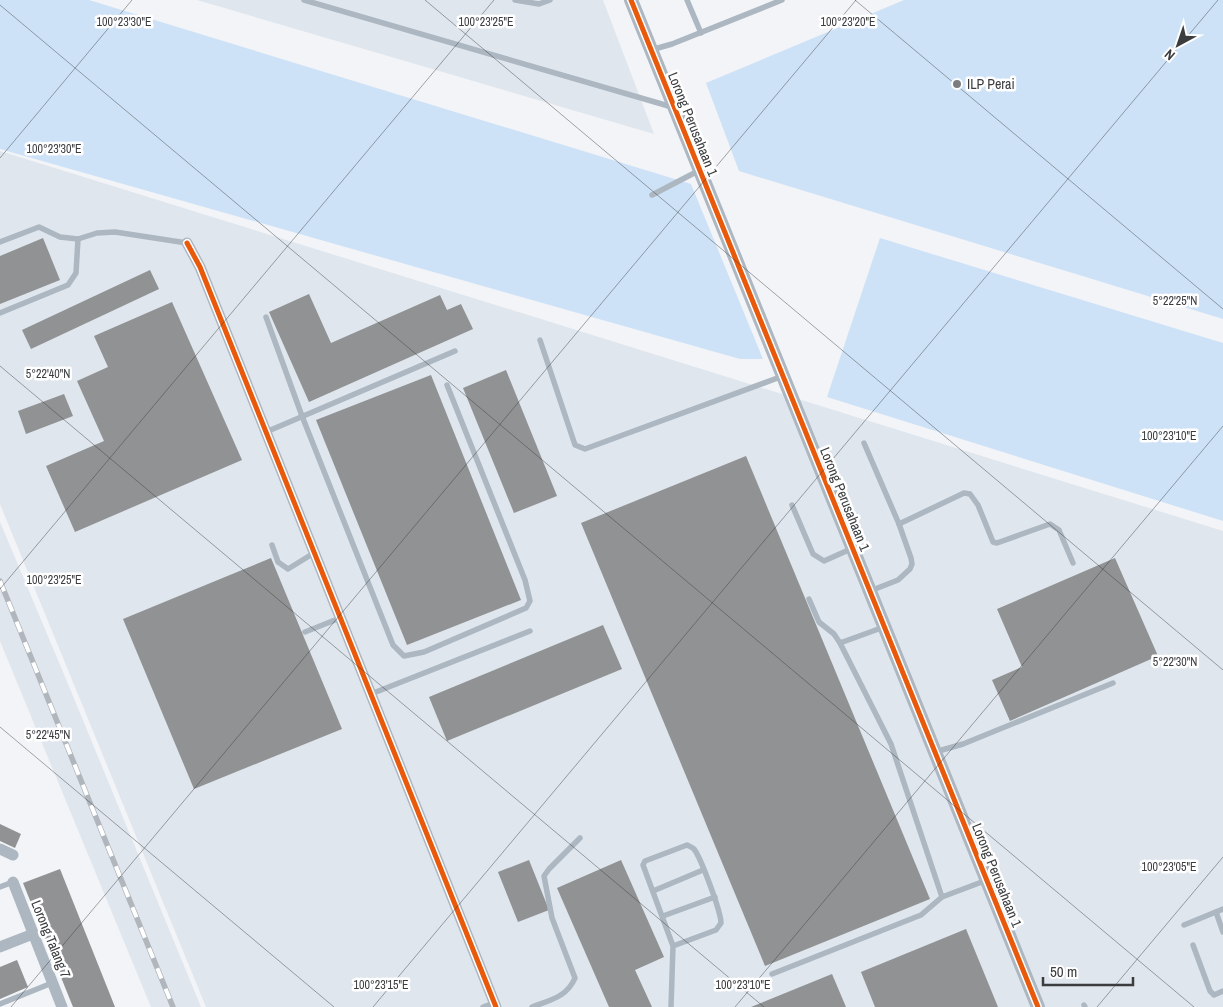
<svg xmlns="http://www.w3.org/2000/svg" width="1223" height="1007" font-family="'Archivo Narrow',sans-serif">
  <rect width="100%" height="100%" fill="#f2f4f7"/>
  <g fill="#dfe6ee">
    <path d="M197 0H603L654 134Z"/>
    <path d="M0 151 1223 531V1007H206L0 504Z"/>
    <path d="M0 522 68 684 201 1007H151L0 641Z"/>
  </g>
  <g fill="#cee2f7">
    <path d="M0 0H89L691 184 763 359H740L0 149Z"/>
    <path d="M904 0H1223V319L739 171 706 83Z"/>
    <path d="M880 238 1223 343V521L827 397Z"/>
  </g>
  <g fill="#909293">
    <path d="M43 238 60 280 0 304V256Z"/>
    <path d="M150 270 159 289 31 349 22 330Z"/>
    <path d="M309 294 331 343 440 295 447 310 461 304 473 329 309 402 269 312Z"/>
    <path d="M172 302 242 460 75 532 46 466 104 441 77 381 108 367 94 336Z"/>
    <path d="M506 370 557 496 514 513 463 388Z"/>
    <path d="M431 375 521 600 407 645 316 420Z"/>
    <path d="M64 394 73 416 26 434 18 411Z"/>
    <path d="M746 456 930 899 765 966 581 523Z"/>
    <path d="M271 558 342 729 194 789 123 619Z"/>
    <path d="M1115 558 1158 656 1010 721 992 680 1022 667 997 609Z"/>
    <path d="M603 625 622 669 447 741 429 697Z"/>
    <path d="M0 824 21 834 15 848 0 841Z"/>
    <path d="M529 860 549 910 518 922 498 872Z"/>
    <path d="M621 860 664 957 635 970 652 1007H609L557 888Z"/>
    <path d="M60 869 115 1007H73L23 883Z"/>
    <path d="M966 929 998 1007H875L861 972Z"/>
    <path d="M17 960 28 987 0 999V967Z"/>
    <path d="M832 974 846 1007H751Z"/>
  </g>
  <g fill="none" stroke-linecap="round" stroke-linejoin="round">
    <g stroke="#acb7c1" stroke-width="5.5">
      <path d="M304 0 672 107"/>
      <path d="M515 0 539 4 550 0"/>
      <path d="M687 0 701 33"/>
      <path d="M651 50 672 44 782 0"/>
      <path d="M652 195 700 170"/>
      <path d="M0 242 39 227 60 237 78 239 97 233 115 232 187 243"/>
      <path d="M0 313 68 285 76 273 78 239"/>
      <path d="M266 317 302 416 393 645 404 656 424 652 526 608 530 601 525 580 447 385"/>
      <path d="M540 340 575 445 585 449 783 376"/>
      <path d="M266 432 455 351"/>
      <path d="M864 443 899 524 911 558 912 564 910 569 898 580 870 591"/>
      <path d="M792 505 813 554 824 561 853 548"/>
      <path d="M899 524 964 493 970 494 978 505 993 542 997 543 1050 524 1059 530 1073 563"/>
      <path d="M272 545 278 562 288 569 314 553"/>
      <path d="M809 599 819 622 834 634 840 643 884 627"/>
      <path d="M305 632 340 618"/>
      <path d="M371 694 530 631"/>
      <path d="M935 752 963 744 1113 683"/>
      <path d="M0 887 13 882"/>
      <path d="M653 891 703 870"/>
      <path d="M942 897 987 880"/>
      <path d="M1216 912 1223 932"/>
      <path d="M663 916 715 897"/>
      <path d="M1184 925 1223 909"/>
      <path d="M1193 945 1210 991 1214 995 1223 991"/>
      <path d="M772 974 921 915 942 897 891 744 840 643"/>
      <path d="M0 1004 52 983"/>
      <path d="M1084 1005 1085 1007"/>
      <path d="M483 1007 494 1003"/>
      <path d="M532 1007C550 1000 567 997 575 978L552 918 544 876 549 869 580 838"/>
      <path d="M671 1007 673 946 643 865 645 861 687 845C689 846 692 847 694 849 701 858 721 912 721 923L716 930 673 946"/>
    </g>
    <g stroke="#acb7c1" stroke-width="11">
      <path d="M187 243 200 267 496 1007"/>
      <path d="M0 849 13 855"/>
      <path d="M13 882 62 1007"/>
      <path d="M0 947 33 934"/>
    </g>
    <path stroke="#acb7c1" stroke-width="14" d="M631 0 1038 1007"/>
    <g stroke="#b0b6bc" stroke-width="5.5">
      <path id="rail" d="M0 581 173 1007"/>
    </g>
    <use href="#rail" stroke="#fff" stroke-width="4" stroke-dasharray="11" stroke-linecap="butt"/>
    <g stroke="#fff" stroke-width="8">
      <g id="cycleway">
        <path d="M631 0 1038 1007"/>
        <path d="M187 243 200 267 496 1007"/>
      </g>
    </g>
    <use href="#cycleway" stroke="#e8590c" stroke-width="5"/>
  </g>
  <path fill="none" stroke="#3a3c3e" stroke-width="1" stroke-opacity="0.45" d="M425 0 1223 670M855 0 1223 309M0 5 1194 1007M0 158 132 0M0 366 764 1007M0 589 494 0M0 727 334 1007M11 1007 856 0M373 1007 1218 0M735 1007 1223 426M1097 1007 1223 857"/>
  <circle fill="#7a7c7f" stroke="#fff" stroke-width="2" cx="957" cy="84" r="5"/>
  <g text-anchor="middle" stroke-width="5" stroke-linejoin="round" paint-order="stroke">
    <g font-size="14" fill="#3a3c3e" stroke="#fff" text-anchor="start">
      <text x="967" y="89">ILP Perai</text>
    </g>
    <g font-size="14" fill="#3a3c3e" stroke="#fff">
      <text transform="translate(693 124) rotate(68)" y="5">Lorong Perusahaan 1</text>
      <text transform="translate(845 499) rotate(68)" y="5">Lorong Perusahaan 1</text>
      <text transform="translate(997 875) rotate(68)" y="5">Lorong Perusahaan 1</text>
      <text transform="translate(51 939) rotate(68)" y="5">Lorong Talang 7</text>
    </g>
  </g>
  <g font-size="12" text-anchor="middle" fill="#3a3c3e" stroke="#fff" stroke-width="5" stroke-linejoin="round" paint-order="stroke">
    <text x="124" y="26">100°23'30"E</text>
    <text x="486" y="26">100°23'25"E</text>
    <text x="848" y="26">100°23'20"E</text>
    <text x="54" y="153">100°23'30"E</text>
    <text x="1175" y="305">5°22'25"N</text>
    <text x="48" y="378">5°22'40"N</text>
    <text x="1169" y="440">100°23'10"E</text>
    <text x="54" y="584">100°23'25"E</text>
    <text x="1175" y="666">5°22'30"N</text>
    <text x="48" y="739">5°22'45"N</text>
    <text x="1169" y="871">100°23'05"E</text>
    <text x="381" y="989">100°23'15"E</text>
    <text x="743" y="989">100°23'10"E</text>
  </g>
  <g transform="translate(1178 45) rotate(220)" stroke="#ffffff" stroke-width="4" paint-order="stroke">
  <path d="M0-4L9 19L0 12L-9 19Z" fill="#3a3c3e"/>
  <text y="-8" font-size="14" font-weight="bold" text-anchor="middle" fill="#3a3c3e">N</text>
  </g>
  <path d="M1043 977v8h90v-8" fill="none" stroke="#3a3c3e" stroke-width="2.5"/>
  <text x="1050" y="977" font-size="15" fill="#3a3c3e" stroke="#ffffff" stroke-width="4" paint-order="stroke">50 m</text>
</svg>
